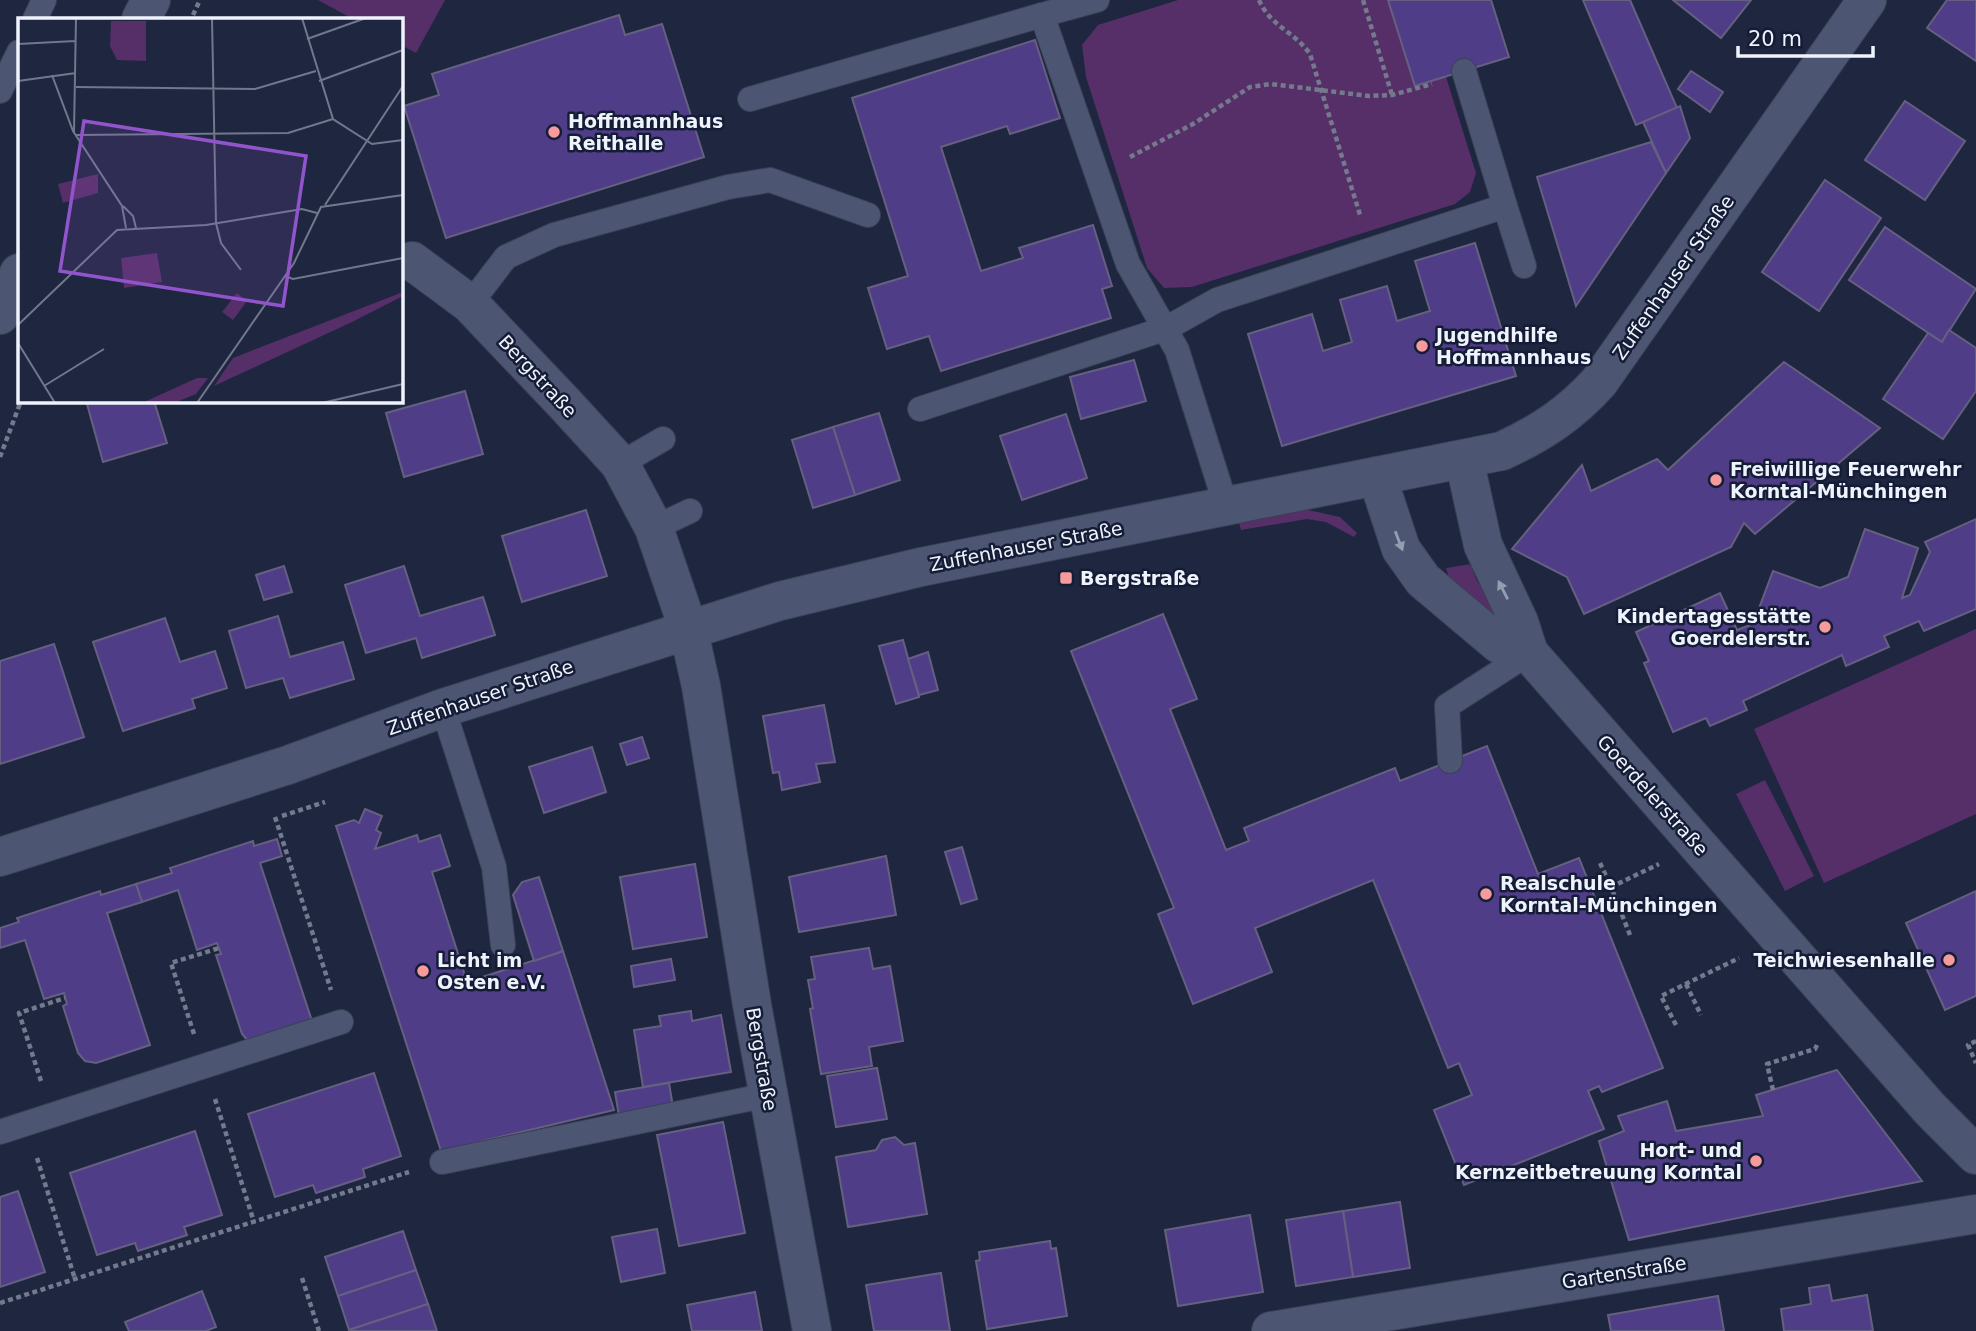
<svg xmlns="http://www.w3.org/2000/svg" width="1976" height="1331" font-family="'DejaVu Sans',sans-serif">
  <rect width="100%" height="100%" fill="#1e2640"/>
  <g fill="#562f69">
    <path d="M318 0H445L416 53 401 45V19H353Z"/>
    <path d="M1178 0H1422L1476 173 1470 192 1455 204 1192 287 1164 288 1147 268 1086 77 1082 45 1098 25Z"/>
    <path d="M1304 509 1340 517 1357 533 1354 537 1326 522 1307 519 1241 530 1239 523Z"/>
    <path d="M1471 564 1476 579 1509 626 1451 583 1446 568Z"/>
    <path d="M1976 629V814L1824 883 1754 729Z"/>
    <path d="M1765 780 1814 876 1785 891 1736 794Z"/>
  </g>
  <g fill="#4f3d88" stroke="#656080" stroke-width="2">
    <path d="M1388 0H1491L1509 57 1415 86Z"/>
    <path d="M1583 0H1630L1677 108 1636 125Z"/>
    <path d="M1673 0H1751L1721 38Z"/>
    <path d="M1947 0H1976V61L1927 28Z"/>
    <path d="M619 15 625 35 662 24 704 157 446 238 404 106 439 95 432 74Z"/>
    <path d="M1035 40 1060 118 1010 134 1007 126 941 147 981 271 1023 258 1019 248 1093 225 1112 286 1102 289 1111 318 941 371 929 336 887 349 868 288 908 276 852 98Z"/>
    <path d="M1691 71 1723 92 1710 112 1678 89Z"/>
    <path d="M1905 101 1965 141 1925 200 1865 160Z"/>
    <path d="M1680 106 1690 138 1666 173 1643 122Z"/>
    <path d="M1651 142 1666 173 1576 306 1537 177Z"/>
    <path d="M1825 180 1881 218 1819 311 1762 272Z"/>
    <path d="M1885 227 1976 289 1942 342 1849 280Z"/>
    <path d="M1475 243 1516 376 1282 446 1248 334 1312 314 1323 351 1352 342 1340 300 1387 286 1397 321 1430 311 1415 261Z"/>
    <path d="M1949 330 1976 348V391L1943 439 1883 399 1928 333 1942 342Z"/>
    <path d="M1134 360 1146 401 1081 419 1070 377Z"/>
    <path d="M1784 362 1880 428 1755 534 1744 523 1731 547 1584 614 1567 577 1512 549 1582 465 1591 491 1657 459 1668 470Z"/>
    <path d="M465 391 483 454 404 477 386 413Z"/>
    <path d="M100 401H154L167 443 103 462 87 404Z"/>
    <path d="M879 413 900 480 855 495 833 427Z"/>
    <path d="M1066 414 1087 478 1022 500 1000 436Z"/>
    <path d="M833 427 855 495 813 508 792 440Z"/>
    <path d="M586 510 607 576 522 602 502 536Z"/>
    <path d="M1976 519V609L1924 631 1919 621 1884 636 1889 647 1846 666 1842 655 1743 701 1747 710 1710 726 1706 718 1673 732 1644 663 1649 661 1636 632 1720 593 1737 630 1753 624 1773 571 1820 588 1848 577 1865 529 1918 548 1902 598 1910 595 1930 552 1925 542Z"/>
    <path d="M284 566 292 592 264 600 256 575Z"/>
    <path d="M404 566 420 616 483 597 495 635 422 658 416 638 366 653 345 585Z"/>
    <path d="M1163 614 1197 699 1170 709 1226 850 1249 841 1244 828 1395 768 1400 781 1487 746 1538 874 1579 858 1663 1068 1602 1092 1599 1086 1588 1091 1604 1129 1464 1185 1434 1110 1472 1095 1459 1063 1448 1068 1373 880 1255 928 1272 972 1193 1004 1158 914 1174 908 1071 651Z"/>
    <path d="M278 616 290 657 343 642 354 679 290 698 283 678 246 688 229 631Z"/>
    <path d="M165 618 180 662 215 651 227 688 192 699 195 708 123 731 93 642Z"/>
    <path d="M903 640 919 697 896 704 879 646Z"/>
    <path d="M54 644 84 737 0 764V661Z"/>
    <path d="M928 652 938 690 919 695 908 659Z"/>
    <path d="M824 705 835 762 816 764 820 782 782 790 779 772 773 773 763 716Z"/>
    <path d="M642 737 649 758 627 765 620 744Z"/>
    <path d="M592 747 606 792 544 813 529 767Z"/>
    <path d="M365 809 382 816 376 830 381 833 375 849 417 835 419 842 440 835 450 866 432 872 467 982 563 951 614 1110 441 1151 336 826 354 820 359 823Z"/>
    <path d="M277 839 282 856 260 863 313 1024 249 1042 242 1034 216 955 221 954 217 943 197 950 178 890 142 902 136 884 172 873 170 868 253 841 254 846Z"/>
    <path d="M962 847 977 899 961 904 945 852Z"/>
    <path d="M886 856 896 915 799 932 789 877Z"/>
    <path d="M695 864 707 937 633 949 620 877Z"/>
    <path d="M539 877 563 951 534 961 513 895 522 882Z"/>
    <path d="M136 884 142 902 107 913 150 1045 96 1063 85 1061 78 1053 63 1006 67 1004 64 993 44 999 25 940 0 948V928L19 922 17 918 100 891 101 895Z"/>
    <path d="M1976 891V996L1945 1010 1906 923Z"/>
    <path d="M869 948 873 969 890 966 903 1041 869 1047 872 1066 821 1074 810 1009 813 1008 808 980 815 979 811 957Z"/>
    <path d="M671 959 675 980 634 987 631 966Z"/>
    <path d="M691 1011 692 1021 721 1015 731 1072 643 1087 634 1030 661 1026 659 1016Z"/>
    <path d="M877 1068 887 1119 836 1127 827 1076Z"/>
    <path d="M1837 1070 1922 1181 1629 1240 1599 1141 1624 1131 1618 1116 1667 1101 1676 1131 1763 1116 1756 1095Z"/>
    <path d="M374 1073 401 1156 363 1169 365 1177 316 1193 313 1185 275 1197 248 1114Z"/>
    <path d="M669 1083 673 1107 619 1116 615 1092Z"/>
    <path d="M723 1122 745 1233 679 1246 657 1135Z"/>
    <path d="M195 1131 222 1215 184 1227 187 1235 138 1251 135 1243 97 1255 70 1173Z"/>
    <path d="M895 1137 904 1145 915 1143 927 1214 848 1227 836 1157 876 1150 882 1140Z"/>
    <path d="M18 1191 45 1272 0 1287V1197Z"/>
    <path d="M1400 1202 1410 1268 1353 1277 1343 1211Z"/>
    <path d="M1343 1211 1353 1277 1296 1286 1286 1220Z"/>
    <path d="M1250 1215 1263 1292 1178 1306 1165 1230Z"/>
    <path d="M657 1229 665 1273 621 1282 612 1237Z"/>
    <path d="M403 1231 416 1270 338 1296 325 1257Z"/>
    <path d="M1050 1241 1051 1249 1056 1248 1067 1316 987 1329 976 1261 980 1260 979 1252Z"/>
    <path d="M416 1270 428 1304 349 1330 338 1296Z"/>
    <path d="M941 1273 950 1331H874L866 1285Z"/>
    <path d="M1829 1285 1832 1301 1867 1295 1873 1331H1784L1781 1309 1811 1304 1809 1288Z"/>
    <path d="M202 1291 216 1327 206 1331H129L125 1322Z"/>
    <path d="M755 1292 762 1331H692L687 1305Z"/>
    <path d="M1718 1296 1724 1331H1611L1608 1315Z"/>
    <path d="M428 1304 437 1331H349V1330Z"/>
  </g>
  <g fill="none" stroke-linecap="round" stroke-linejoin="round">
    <g stroke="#3b4055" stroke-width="26">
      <g id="service">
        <path d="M1097 0 1042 15 1128 264 1177 350 1226 506"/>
        <path d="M35 19 44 0"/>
        <path d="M0 91 19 52"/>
        <path d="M750 99 1042 15"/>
        <path d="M1505 206 1524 266"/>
        <path d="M470 304 506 257 554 235 728 187 770 180 868 215"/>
        <path d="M920 409 1167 328 1217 300 1505 206 1464 71"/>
        <path d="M620 464 663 439"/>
        <path d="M654 528 690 511"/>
        <path d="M443 708 494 867 503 945"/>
        <path d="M1450 761 1447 706 1529 653"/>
        <path d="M0 1132 341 1022"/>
        <path d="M442 1162 768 1095"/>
      </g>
    </g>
    <g stroke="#3b4055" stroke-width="40">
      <g id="minor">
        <path d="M412 261 470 304 565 404 620 464 654 528 688 628 701 686 752 1005 812 1331"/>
        <path d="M1464 459 1483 545 1519 622 1529 653 1930 1109 1976 1155"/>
        <path d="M1377 476 1401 549 1423 580 1499 644 1529 653"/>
        <path d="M0 857 288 765 443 708 780 601 921 567 1502 451C1541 433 1570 414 1599 382L1867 0"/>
        <path d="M1271 1331 1976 1214"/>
      </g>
    </g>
    <g stroke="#3b4055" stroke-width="40">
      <g id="secondary">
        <path d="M141 19 151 0"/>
        <path d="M0 315 19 273"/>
      </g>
    </g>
    <g stroke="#747a8d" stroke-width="4.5" stroke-dasharray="5 3.5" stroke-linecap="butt">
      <path d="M1259 0C1270 26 1295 32 1310 54L1361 218"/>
      <path d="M1363 0 1392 95"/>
      <path d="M193 15 200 0"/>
      <path d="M1130 157 1193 124 1250 87 1271 84 1369 96 1392 95 1432 84"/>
      <path d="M0 457 21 401"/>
      <path d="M282 816 325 802"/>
      <path d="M275 817 331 990"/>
      <path d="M1600 863 1611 887"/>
      <path d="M1630 935 1611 887 1659 864"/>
      <path d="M1686 984 1701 1015"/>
      <path d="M1676 1025 1661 996 1739 958"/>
      <path d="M194 1034 171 963 219 948"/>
      <path d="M1976 1041 1968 1045 1976 1063"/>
      <path d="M41 1081 19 1013 65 998"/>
      <path d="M1773 1090 1767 1064 1815 1049 1817 1045"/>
      <path d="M215 1099 254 1222"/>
      <path d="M37 1158 75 1279"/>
      <path d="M302 1278 319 1331"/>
      <path d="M0 1303 409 1172"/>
    </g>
    <use href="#service" stroke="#4c5673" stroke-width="24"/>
    <use href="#minor" stroke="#4c5673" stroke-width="38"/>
    <use href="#secondary" stroke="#4c5673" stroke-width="38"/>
  </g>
  <defs><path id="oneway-solid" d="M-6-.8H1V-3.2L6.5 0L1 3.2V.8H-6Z" transform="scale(1.75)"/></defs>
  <g fill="#959db1">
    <use href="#oneway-solid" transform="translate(1399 541) rotate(69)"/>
    <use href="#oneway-solid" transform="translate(1503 590) rotate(-117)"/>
  </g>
  <g fill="#f59b9d" stroke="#151c35" stroke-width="2.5">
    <circle cx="554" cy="132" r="7"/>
    <circle cx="1422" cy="346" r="7"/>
    <circle cx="1716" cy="480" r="7"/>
    <rect x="1059" y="571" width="14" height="14" rx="3.5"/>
    <circle cx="1825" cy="627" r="7"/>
    <circle cx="1486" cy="894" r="7"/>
    <circle cx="1949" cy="960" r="7"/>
    <circle cx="423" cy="971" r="7"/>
    <circle cx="1756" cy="1161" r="7"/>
  </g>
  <g text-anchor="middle" stroke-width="5" stroke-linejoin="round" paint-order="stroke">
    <g font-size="19" font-weight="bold" fill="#eff3fd" stroke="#151c35" text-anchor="start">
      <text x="568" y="128">Hoffmannhaus<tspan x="568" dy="22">Reithalle</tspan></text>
      <text x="1436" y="342">Jugendhilfe<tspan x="1436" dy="22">Hoffmannhaus</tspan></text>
      <text x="1730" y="476">Freiwillige Feuerwehr<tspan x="1730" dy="22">Korntal-Münchingen</tspan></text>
      <text x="1080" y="585">Bergstraße</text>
      <text x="1811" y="623" text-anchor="end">Kindertagesstätte<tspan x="1811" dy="22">Goerdelerstr.</tspan></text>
      <text x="1500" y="890">Realschule<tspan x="1500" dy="22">Korntal-Münchingen</tspan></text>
      <text x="437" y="967">Licht im<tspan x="437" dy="22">Osten e.V.</tspan></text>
      <text x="1935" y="967" text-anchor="end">Teichwiesenhalle</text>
      <text x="1742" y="1157" text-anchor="end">Hort- und<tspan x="1742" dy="22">Kernzeitbetreuung Korntal</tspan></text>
    </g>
    <g font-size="19" fill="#eff3fd" stroke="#151c35">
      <text transform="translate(1673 277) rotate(-55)" y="7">Zuffenhauser Straße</text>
      <text transform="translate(538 376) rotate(47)" y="7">Bergstraße</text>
      <text transform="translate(1026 546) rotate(-11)" y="7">Zuffenhauser Straße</text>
      <text transform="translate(480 697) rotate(-19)" y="7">Zuffenhauser Straße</text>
      <text transform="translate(1653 795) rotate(48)" y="7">Goerdelerstraße</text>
      <text transform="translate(762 1059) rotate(80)" y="7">Bergstraße</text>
      <text transform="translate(1624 1272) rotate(-9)" y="7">Gartenstraße</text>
    </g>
  </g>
  <g transform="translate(18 18)">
    <rect width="385" height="385" fill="#1e2640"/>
    <path d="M93 3H128V43L99 42 92 28ZM80 156V175L45 185 40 166ZM139 235 144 264 106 270 103 240ZM385 274V278L334 304 196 368 215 340ZM219 275 229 283 215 302 204 294ZM179 360H190L178 376 156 385H124Z" fill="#562f69"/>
    <path fill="none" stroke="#72788c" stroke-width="2" d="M194 0 198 205 203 225 223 252M284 0 315 101 354 126 385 122M289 21 348 0M0 26 57 23M34 57 55 113 104 188 108 210M0 63 58 55M301 63 385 32M58 69 237 71 298 53M56 114 58 0M58 117 270 115 315 101M307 187 385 68M105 188 115 198 118 210M267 258 275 261 385 240M0 307 99 212 188 207 284 191 299 195M0 325 37 385M26 368 86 331M179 385 276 245 303 189 385 177M304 385 385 366"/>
    <path fill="#9254cb" fill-opacity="0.15" stroke="#9254cb" stroke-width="3.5" d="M66 103 288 138 265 288 42 253Z"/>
    <rect width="385" height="385" fill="none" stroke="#eff3fd" stroke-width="3.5"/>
  </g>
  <path d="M1738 46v10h135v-10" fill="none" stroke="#eff3fd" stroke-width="3.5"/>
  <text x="1748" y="46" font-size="21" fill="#eff3fd" stroke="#151c35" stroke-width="5" paint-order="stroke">20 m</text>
</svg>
